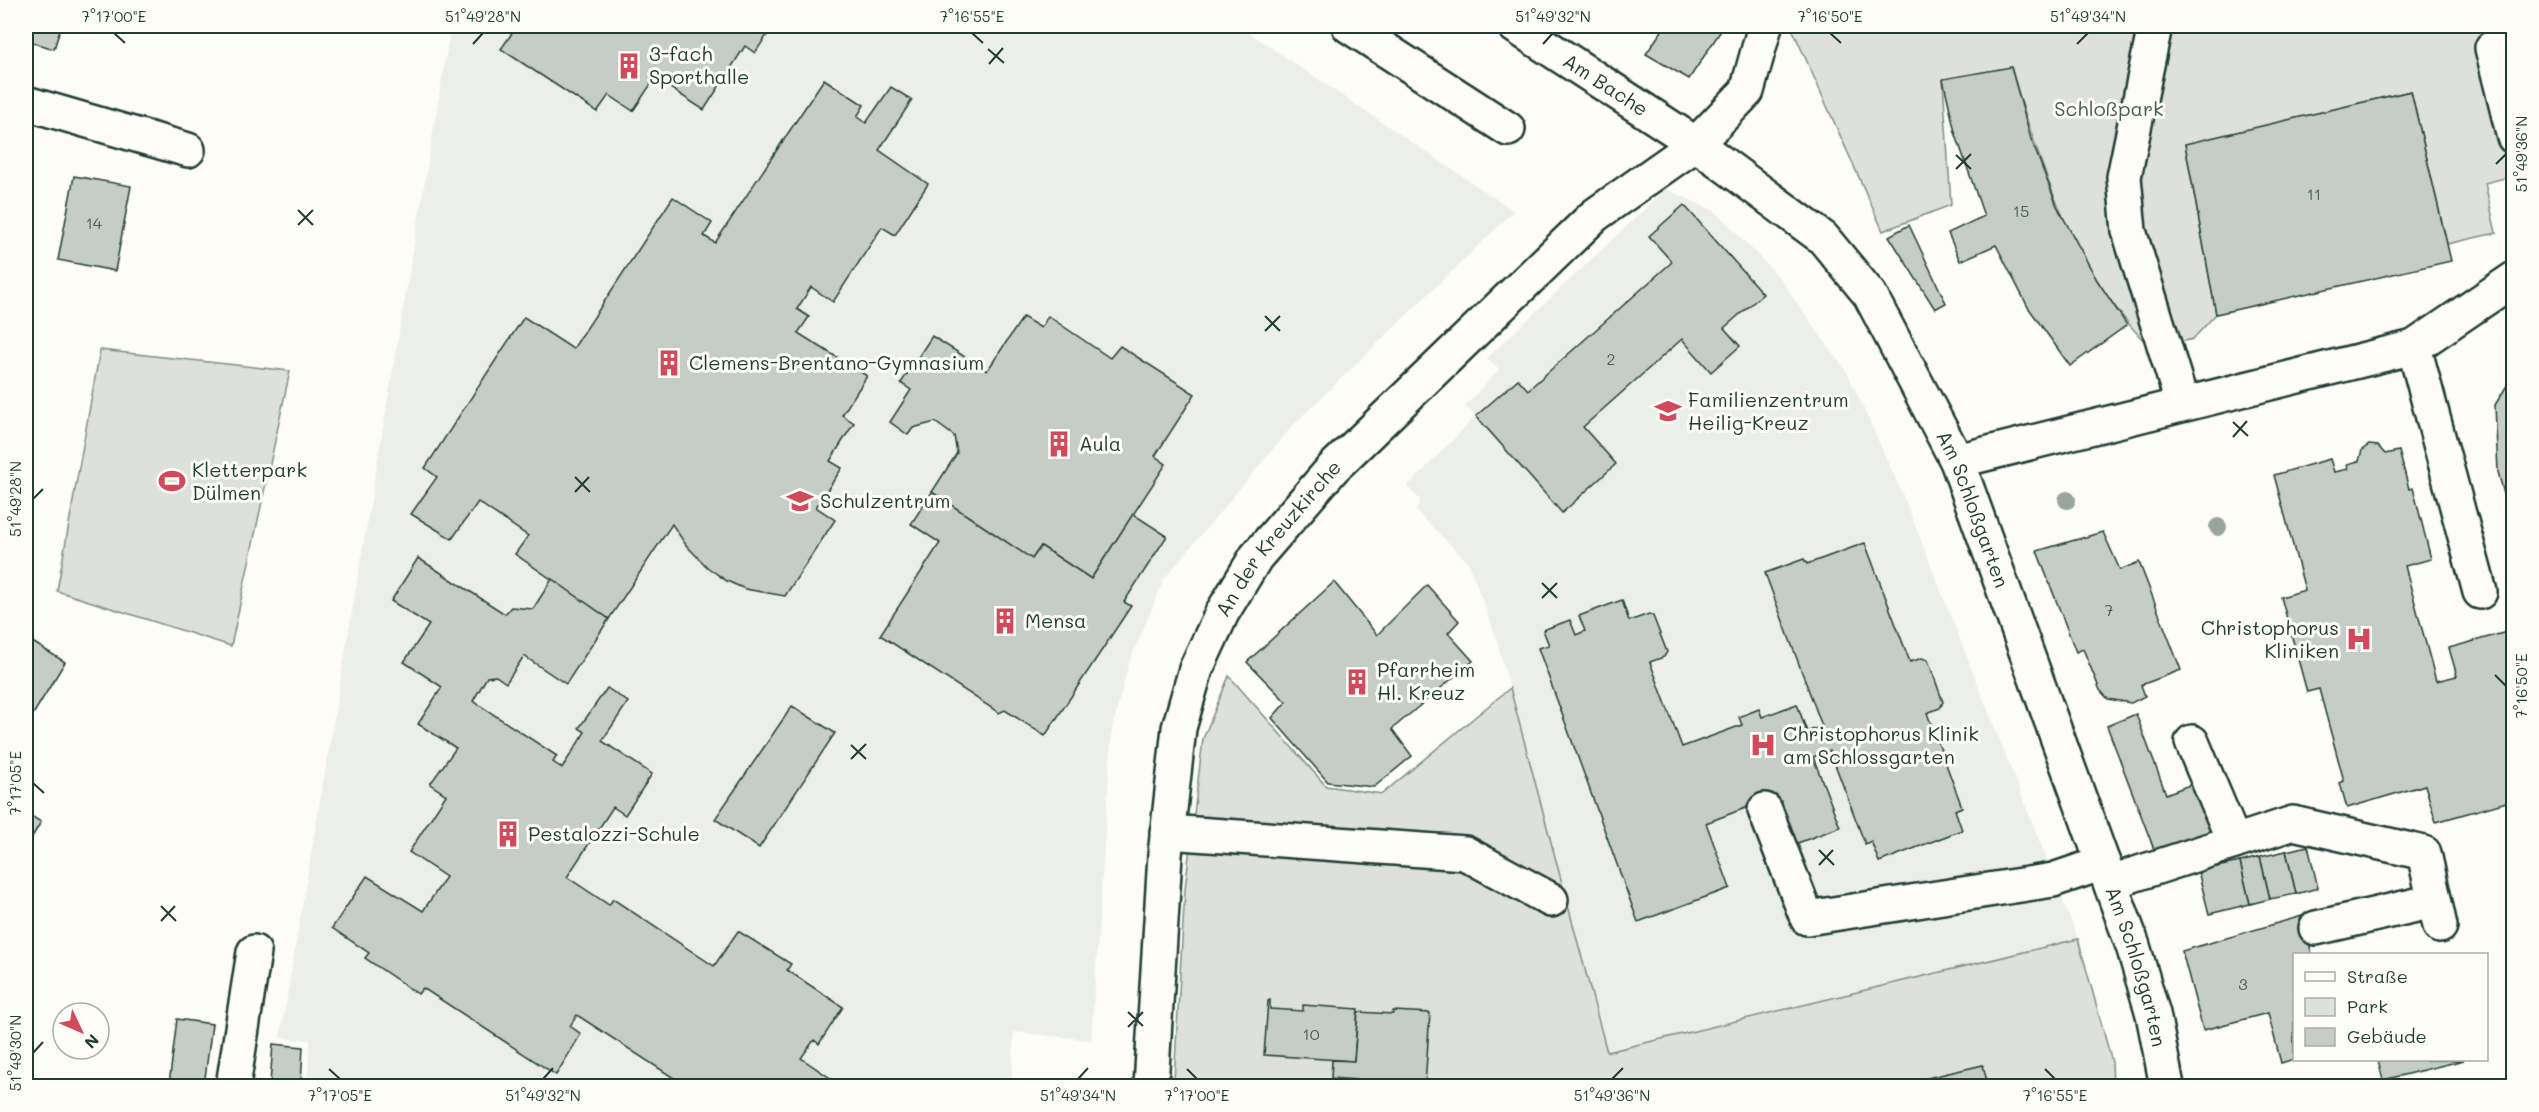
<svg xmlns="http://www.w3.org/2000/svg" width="2539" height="1112" font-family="Mali,sans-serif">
  <rect width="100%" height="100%" fill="#fdfcf7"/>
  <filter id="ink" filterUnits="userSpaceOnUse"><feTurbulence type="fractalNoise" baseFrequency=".0167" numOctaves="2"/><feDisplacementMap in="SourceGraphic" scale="12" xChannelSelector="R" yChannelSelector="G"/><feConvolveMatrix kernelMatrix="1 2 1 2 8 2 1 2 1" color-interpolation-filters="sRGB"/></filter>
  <g filter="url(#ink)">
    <g fill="#eceee9">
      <path d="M451 26H1239L1514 211 1294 424 1164 579 1129 663 1112 729 1091 1040 1014 1032 1011 1086H307L310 1040 280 1038Z"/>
      <path d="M1666 189 1715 211 1778 276 1848 374 1905 500 2078 939 1606 1053 1496 637 1468 562 1416 511 1420 500 1407 487 1476 416 1465 406 1499 370 1487 358Z"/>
    </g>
    <g fill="#dde0db" stroke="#7e8e88" stroke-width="1.5">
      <path d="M1791 26H2513V176L2485 183 2496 233 2447 244 2411 91 2185 144 2216 314 2193 339 2152 349C2075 274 2040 168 2011 67L1943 80 1951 205 1883 231Z"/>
      <path d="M100 350 290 371 231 646 57 591Z"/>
      <path d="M1229 676 1326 786 1382 794 1510 688 1607 1052 2078 939 2112 1062 2113 1086H1201V1083L1174 1080 1185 889 1203 739Z"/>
    </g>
    <g fill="#c6cdc7" stroke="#1f3d34" stroke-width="1.5">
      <path d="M26 26H61L54 49 26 40Z"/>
      <path d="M517 26H773L755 53 745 46 704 110 655 78 633 111 609 95 597 112 501 49Z"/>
      <path d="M1665 26H1724L1689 79 1646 54Z"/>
      <path d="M2011 67 2031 139 2057 206 2097 280 2127 325 2070 366 2028 307 1996 245 1960 261 1948 233 1984 216 1955 132 1943 79Z"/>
      <path d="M824 79 864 105 857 117 866 123 891 87 912 100 879 150 928 184 895 235 882 227 833 302 811 287 797 309 809 317 798 333 867 376 842 415 854 423 830 461 842 468 816 507 835 520 785 596 745 589 727 581 707 567 686 545 672 524 609 619 515 554 528 536 478 502 452 539 411 514 437 477 425 468 524 317 573 349 673 197 712 223 704 236 715 243Z"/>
      <path d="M2411 91 2451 261 2216 314 2185 144Z"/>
      <path d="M74 176 131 186 115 271 58 260Z"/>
      <path d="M1684 205 1763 294 1724 328 1740 346 1711 372 1682 339 1583 427 1616 464 1562 513 1476 416 1518 379 1528 390 1672 262 1649 236Z"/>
      <path d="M1909 225 1946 303 1935 309 1889 236Z"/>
      <path d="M1048 316 1110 358 1120 346 1195 394 1155 456 1166 464 1091 579 1041 546 1032 559 932 492 957 453 954 436 935 422 913 428 908 435 890 422 911 390 901 383 932 336 987 371 1023 317 1041 328Z"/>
      <path d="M2514 374V506L2507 505 2498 472 2495 405Z"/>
      <path d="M2369 445 2378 446 2385 454 2399 451 2409 489 2413 488 2431 559 2405 566 2436 681 2457 676 2449 648 2514 630V800L2436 822 2425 785 2347 808 2340 783 2344 781 2319 689 2307 692 2281 597 2305 590 2274 475 2330 459 2334 472 2348 469 2347 464 2359 461 2362 450Z"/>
      <path d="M932 492 1032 559 1041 546 1091 579 1133 514 1167 536 1124 602 1131 606 1045 736 1005 710 999 713 880 635 940 543 911 524Z"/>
      <path d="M2103 532 2120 570 2139 562 2181 670 2141 685 2145 696 2131 703 2108 699 2100 690 2083 649 2076 652 2037 551Z"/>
      <path d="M1865 543 1910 662 1922 658 1928 660 1943 702 1940 708 1927 713 1962 807 1955 810 1962 830 1879 862 1871 841 1865 844 1830 751 1813 757 1840 827 1795 844 1777 796 1706 823 1730 888 1638 922 1538 648 1549 645 1543 630 1570 620 1576 635 1585 631 1579 616 1622 600 1629 621 1649 614 1653 616 1667 652 1664 657 1650 662 1682 747 1742 725 1739 717 1759 709 1762 717 1797 704 1807 732 1822 726 1765 573 1804 559 1807 564Z"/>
      <path d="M418 558 505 614 511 607 533 609 552 579 609 619 566 684 524 656 506 683 496 676 487 677 473 701 557 756 553 762 562 768 585 732 579 728 607 688 628 702 602 741 652 774 625 815 613 807 567 877 609 905 613 899 714 966 738 931 791 964 787 970 843 1007 819 1044 814 1040 801 1058 842 1086H686L577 1015 570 1026 581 1034 556 1075 423 988 418 994 365 958 369 953 332 928 367 876 423 911 446 877 409 852 446 795 430 784 456 748 418 724 442 687 404 662 429 625 391 601Z"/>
      <path d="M1334 582 1377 635 1427 585 1459 621 1448 633 1473 661 1392 729 1412 756 1374 787 1328 782 1272 718 1286 702 1247 662Z"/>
      <path d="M26 638 65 662 26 726Z"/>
      <path d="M792 706 835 733 759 848 715 819Z"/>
      <path d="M2136 714 2166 794 2192 784 2210 831 2155 852 2107 726Z"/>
      <path d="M26 813 41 822 26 847Z"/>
      <path d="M2308 846 2318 888 2296 894 2286 851Z"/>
      <path d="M2286 851 2296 894 2270 899 2260 857Z"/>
      <path d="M2260 857 2270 899 2250 904 2240 862Z"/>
      <path d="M2240 862 2250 904 2209 914 2198 871Z"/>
      <path d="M2302 916 2312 954H2294V1059L2281 1063 2268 1013 2203 1030 2182 951Z"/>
      <path d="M1270 1000V1009L1303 1011V1005L1358 1009 1354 1061 1264 1055 1268 1001Z"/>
      <path d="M1393 1011 1430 1013 1425 1085 1331 1078 1332 1060 1354 1061 1358 1012 1393 1014Z"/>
      <path d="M177 1019 212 1024 204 1086 169 1085Z"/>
      <path d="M273 1044 303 1047 301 1085 270 1083Z"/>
      <path d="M2378 1060H2464L2383 1080Z"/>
      <path d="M1983 1065 1988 1086H1893Z"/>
      <path d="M235 1081 281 1084 280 1086H235Z"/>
    </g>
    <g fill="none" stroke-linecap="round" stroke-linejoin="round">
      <g stroke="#1f3d34" stroke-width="38">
        <g id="minor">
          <path d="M1349 26 1508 129"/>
          <path id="s1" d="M1515 26 1696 144 1823 238 1870 295 1957 461 2133 946 2153 1014 2167 1086"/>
          <path d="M2155 26 2124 177 2129 231 2182 403"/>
          <path d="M2514 36 2492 48 2514 137"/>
          <path d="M26 103 188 150"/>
          <path d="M2414 347 2480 592"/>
          <path d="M1957 461 2414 347 2514 279"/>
          <path d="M2192 742 2234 842"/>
          <path d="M1765 810 1807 918 2053 880 2103 863"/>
          <path d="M1167 832 1465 853 1551 900"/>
          <path d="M2111 882 2293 823 2424 853 2440 926"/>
          <path d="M2316 928 2434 901"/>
          <path d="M233 1086 254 952"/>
          <path id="s2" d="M1151 1086 1165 855 1179 728 1196 669 1222 613 1256 557 1333 468 1595 215 1696 144 1747 91 1765 26"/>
        </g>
      </g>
      <use href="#minor" stroke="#fdfcf7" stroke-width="33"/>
    </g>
    <g fill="#98a59e">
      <circle cx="2067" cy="500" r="9"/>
      <circle cx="2218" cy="527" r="9"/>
    </g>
  </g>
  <path fill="none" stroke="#1f3d34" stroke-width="2" d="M114 33 125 43M972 33 983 43M1830 33 1841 43M473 44 483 33M1543 44 1553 33M2077 44 2088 33M988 49 1004 63M989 64 1003 48M1956 155 1971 169M2496 164 2506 154M1956 169 1971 154M298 210 313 225M298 225 313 210M1265 316 1280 331M1265 331 1280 316M2233 422 2248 436M2233 437 2247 421M575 477 590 492M575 492 589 477M33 499 43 489M1542 583 1557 598M1542 598 1557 583M2495 675 2506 686M851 745 866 759M851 759 866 744M33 783 44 793M1819 850 1834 865M1819 865 1833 850M161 906 176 921M161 921 175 906M1128 1012 1143 1026M1128 1027 1143 1012M33 1053 43 1042M329 1069 340 1079M1187 1069 1197 1079M2045 1069 2055 1079M543 1079 553 1068M1078 1079 1088 1068M1612 1079 1623 1068"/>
  <defs>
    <g id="building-bare" transform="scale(2.07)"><path d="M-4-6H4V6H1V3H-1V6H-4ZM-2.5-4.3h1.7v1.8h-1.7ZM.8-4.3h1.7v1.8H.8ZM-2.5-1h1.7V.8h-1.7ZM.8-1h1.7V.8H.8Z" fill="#d1495b" stroke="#fdfcf7" stroke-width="2.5" paint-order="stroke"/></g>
    <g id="school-bare" transform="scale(2.07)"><path d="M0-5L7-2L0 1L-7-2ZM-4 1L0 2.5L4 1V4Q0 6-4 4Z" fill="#d1495b" stroke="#fdfcf7" stroke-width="2.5" paint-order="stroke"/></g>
    <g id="stadium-bare" transform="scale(2.07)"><path d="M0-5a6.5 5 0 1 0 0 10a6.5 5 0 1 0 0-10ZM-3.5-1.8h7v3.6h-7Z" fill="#d1495b" stroke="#fdfcf7" stroke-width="2.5" paint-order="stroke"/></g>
    <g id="hospital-bare" transform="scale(2.07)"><path d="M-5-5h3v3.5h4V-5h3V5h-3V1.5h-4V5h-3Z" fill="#d1495b" stroke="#fdfcf7" stroke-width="2.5" paint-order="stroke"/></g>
  </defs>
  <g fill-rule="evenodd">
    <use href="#building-bare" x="629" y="66"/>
    <use href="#building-bare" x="669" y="363"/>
    <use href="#school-bare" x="1668" y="411"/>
    <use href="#building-bare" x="1059" y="444"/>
    <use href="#stadium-bare" x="172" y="481"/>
    <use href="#school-bare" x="800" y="501"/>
    <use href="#building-bare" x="1005" y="621"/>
    <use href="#hospital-bare" x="2359" y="639"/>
    <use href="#building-bare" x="1357" y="682"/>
    <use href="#hospital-bare" x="1763" y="745"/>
    <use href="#building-bare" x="508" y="834"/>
  </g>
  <g text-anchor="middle" stroke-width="6" stroke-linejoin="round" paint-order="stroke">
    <g font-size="16" fill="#496159">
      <text x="2314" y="200">11</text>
      <text x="2021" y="217">15</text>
      <text x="94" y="229">14</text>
      <text x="1611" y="365">2</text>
      <text x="2109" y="616">7</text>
      <text x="2243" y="990">3</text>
      <text x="1311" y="1040">10</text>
    </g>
    <g font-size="20" fill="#1f3d34" stroke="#fdfcf7" text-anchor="start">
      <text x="649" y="61">3-fach<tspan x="649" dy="23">Sporthalle</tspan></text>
      <text x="689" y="370">Clemens-Brentano-Gymnasium</text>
      <text x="1688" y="407">Familienzentrum<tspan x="1688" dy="23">Heilig-Kreuz</tspan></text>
      <text x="1079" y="451">Aula</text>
      <text x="192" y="477">Kletterpark<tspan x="192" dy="23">Dülmen</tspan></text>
      <text x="820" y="508">Schulzentrum</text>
      <text x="1025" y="628">Mensa</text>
      <text x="2339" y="635" text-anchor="end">Christophorus<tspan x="2339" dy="23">Kliniken</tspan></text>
      <text x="1377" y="677">Pfarrheim<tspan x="1377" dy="23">Hl. Kreuz</tspan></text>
      <text x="1783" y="741">Christophorus Klinik<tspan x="1783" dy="23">am Schlossgarten</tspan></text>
      <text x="528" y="841">Pestalozzi-Schule</text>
    </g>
    <g font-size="20" fill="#1f3d34" stroke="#fdfcf7">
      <text dy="7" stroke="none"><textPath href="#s1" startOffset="108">Am Bache</textPath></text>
      <text dy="7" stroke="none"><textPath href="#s1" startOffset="686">Am Schloßgarten</textPath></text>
      <text dy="7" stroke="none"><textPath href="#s2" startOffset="576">An der Kreuzkirche</textPath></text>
      <text dy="7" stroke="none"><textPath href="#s1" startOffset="1172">Am Schloßgarten</textPath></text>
    </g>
    <g font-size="20" fill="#455e55" stroke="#fdfcf7">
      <text x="2109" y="116">Schloßpark</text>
    </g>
  </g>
  <rect width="2539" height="1112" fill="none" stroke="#fdfcf7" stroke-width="66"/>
  <rect x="2293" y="953" width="195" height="108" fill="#fdfcf7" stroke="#a4b0a9" stroke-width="1.5"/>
  <rect x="2305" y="972" width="30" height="9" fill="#fdfcf7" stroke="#a4b0a9" stroke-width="1.5"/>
  <text x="2347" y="983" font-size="18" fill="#1f3d34">Straße</text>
  <rect x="2305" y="998" width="30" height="18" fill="#dde0db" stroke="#a4b0a9" stroke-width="1.5"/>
  <text x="2347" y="1013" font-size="18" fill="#1f3d34">Park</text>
  <rect x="2305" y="1028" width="30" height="18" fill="#c6cdc7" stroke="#a4b0a9" stroke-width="1.5"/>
  <text x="2347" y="1043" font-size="18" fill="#1f3d34">Gebäude</text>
  <g transform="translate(81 1031) rotate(134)"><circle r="28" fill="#fdfcf7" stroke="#a4b0a9" stroke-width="1.5"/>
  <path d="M0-4.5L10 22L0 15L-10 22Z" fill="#d1495b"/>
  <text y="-9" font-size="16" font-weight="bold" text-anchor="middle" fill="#1f3d34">N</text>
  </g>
  <rect x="33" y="33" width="2473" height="1046" fill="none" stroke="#1f3d34" stroke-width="2"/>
  <g font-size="15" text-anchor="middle" fill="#1f3d34">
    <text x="114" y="22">7°17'00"E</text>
    <text x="483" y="22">51°49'28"N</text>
    <text x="972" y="22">7°16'55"E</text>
    <text x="1553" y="22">51°49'32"N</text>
    <text x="1830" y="22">7°16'50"E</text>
    <text x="2088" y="22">51°49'34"N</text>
    <text transform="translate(2522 154) rotate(-90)" y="5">51°49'36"N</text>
    <text transform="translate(16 499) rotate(-90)" y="5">51°49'28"N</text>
    <text transform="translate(2522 686) rotate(-90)" y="5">7°16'50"E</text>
    <text transform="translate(16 783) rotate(-90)" y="5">7°17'05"E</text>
    <text transform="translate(16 1053) rotate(-90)" y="5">51°49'30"N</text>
    <text x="340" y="1101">7°17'05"E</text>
    <text x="543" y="1101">51°49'32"N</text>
    <text x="1078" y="1101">51°49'34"N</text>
    <text x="1197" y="1101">7°17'00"E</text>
    <text x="1612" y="1101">51°49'36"N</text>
    <text x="2055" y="1101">7°16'55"E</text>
  </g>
</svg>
